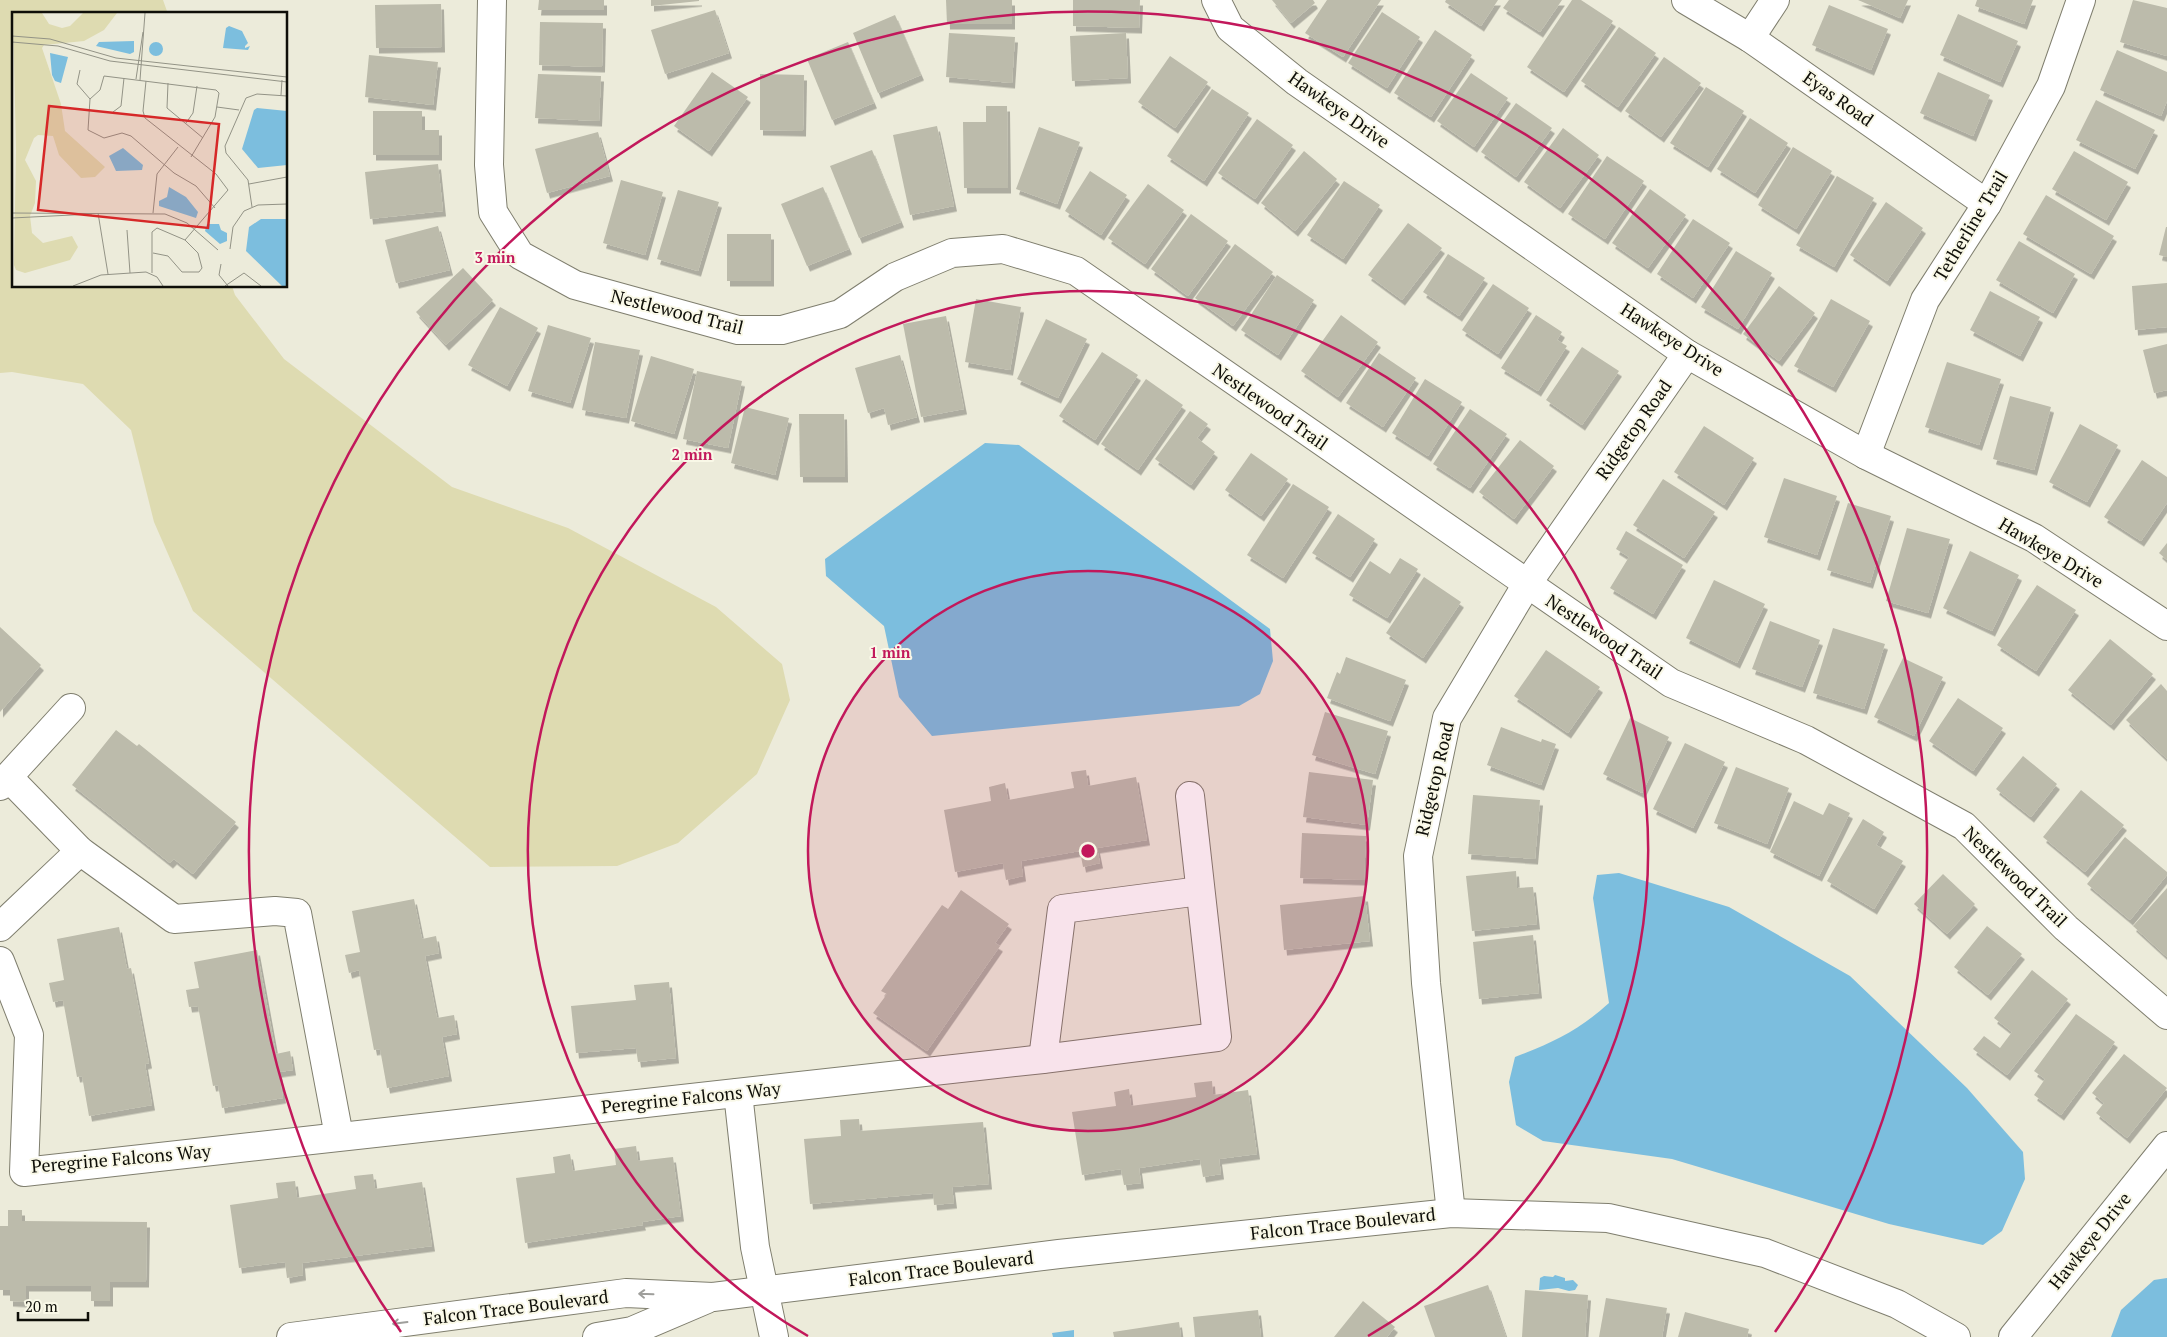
<svg xmlns="http://www.w3.org/2000/svg" width="2167" height="1337" font-family="'PT Serif',serif">
  <defs>
    <filter id="shadow"><feDropShadow dx="3" dy="5.5" stdDeviation="0" flood-color="#0004"/></filter>
  </defs>
  <rect width="100%" height="100%" fill="#ecebda"/>
  <path fill="#dedbb1" d="M0 0H163L168 14H14V286H232L235 295 284 359 452 487 568 528 716 607 782 664 790 700 757 774 678 843 617 866 490 867 193 611 154 522 131 430 83 384 12 372 0 373Z"/>
  <g fill="#7cbede">
    <path d="M985 443 1019 445 1270 629 1273 661 1260 694 1239 706 932 736 899 697 884 626 826 576 825 559Z"/>
    <path d="M1619 873 1729 907 1850 976 1967 1088 2023 1152 2025 1179 2002 1231 1983 1245 1889 1224 1672 1159 1543 1141 1516 1125 1509 1082 1515 1057C1554 1042 1578 1031 1609 1003L1593 898 1597 875Z"/>
    <path d="M1555 1275 1565 1278V1281L1573 1280 1578 1285 1575 1290 1569 1291 1558 1288 1539 1290 1540 1278 1544 1276 1553 1277Z"/>
    <path d="M2167 1278V1337H2111L2121 1310 2154 1280Z"/>
    <path d="M1074 1330V1337H1050H1053L1052 1333Z"/>
  </g>
  <g fill="#bcbbab" filter="url(#shadow)">
    <path d="M539 0H604V10H538Z"/>
    <path d="M651 0H699V1L651 6Z"/>
    <path d="M946 0H1012V24H947Z"/>
    <path d="M1073 0H1140L1139 28 1073 26Z"/>
    <path d="M1272 0H1313L1315 3 1291 23Z"/>
    <path d="M1327 0H1381L1343 57 1305 33Z"/>
    <path d="M1446 0H1498L1481 26 1445 2Z"/>
    <path d="M1509 0H1562L1540 32 1503 8Z"/>
    <path d="M1572 0H1581L1613 21 1564 92 1527 67Z"/>
    <path d="M1858 0H1908L1900 18Z"/>
    <path d="M1977 0H2033L2024 24 1975 6Z"/>
    <path d="M2133 0 2167 8V56L2120 42Z"/>
    <path d="M441 4 442 47 376 48 375 5Z"/>
    <path d="M1829 5 1888 29 1871 70 1812 45Z"/>
    <path d="M715 10 729 53 665 74 651 30Z"/>
    <path d="M1382 12 1420 37 1387 88 1348 63Z"/>
    <path d="M1958 14 2018 41 2000 82 1940 55Z"/>
    <path d="M895 15 921 75 878 93 853 33Z"/>
    <path d="M540 22 603 23 602 67 539 65Z"/>
    <path d="M1619 27 1656 53 1618 107 1581 81Z"/>
    <path d="M1435 30 1472 55 1431 117 1394 93Z"/>
    <path d="M949 33 1015 37 1012 83 946 77Z"/>
    <path d="M1126 33 1128 78 1072 81 1070 36Z"/>
    <path d="M848 42 874 103 832 120 807 59Z"/>
    <path d="M2117 50 2167 72V101L2161 116 2100 90Z"/>
    <path d="M369 55 438 62 433 105 365 97Z"/>
    <path d="M1170 56 1208 82 1175 128 1138 102Z"/>
    <path d="M1664 57 1701 83 1661 137 1625 111Z"/>
    <path d="M712 72 748 97 709 151 674 126Z"/>
    <path d="M1938 72 1990 95 1973 136 1920 113Z"/>
    <path d="M1471 73 1508 98 1474 147 1437 121Z"/>
    <path d="M538 74 601 76 599 121 535 118Z"/>
    <path d="M760 74 804 75 803 131 760 130Z"/>
    <path d="M1706 87 1744 111 1708 167 1670 143Z"/>
    <path d="M1212 89 1249 113 1204 181 1167 156Z"/>
    <path d="M2096 100 2155 130 2135 169 2076 140Z"/>
    <path d="M1516 103 1552 128 1516 177 1481 152Z"/>
    <path d="M986 106H1007L1008 188H964L963 122H986Z"/>
    <path d="M373 111H422V130H439V155H373Z"/>
    <path d="M1750 118 1788 143 1755 193 1717 169Z"/>
    <path d="M1257 119 1293 145 1255 199 1218 173Z"/>
    <path d="M937 126 954 206 910 215 893 135Z"/>
    <path d="M1039 127 1080 142 1057 204 1016 189Z"/>
    <path d="M1563 128 1599 155 1560 208 1524 182Z"/>
    <path d="M598 132 610 176 547 193 535 149Z"/>
    <path d="M1793 147 1832 171 1796 229 1758 205Z"/>
    <path d="M872 150 901 222 859 238 830 166Z"/>
    <path d="M1304 151 1337 179 1295 231 1261 203Z"/>
    <path d="M2074 151 2128 182 2106 220 2052 189Z"/>
    <path d="M1607 156 1644 181 1605 239 1568 214Z"/>
    <path d="M438 164 443 211 370 219 365 172Z"/>
    <path d="M1090 171 1127 195 1101 235 1065 211Z"/>
    <path d="M1837 176 1874 198 1834 267 1796 245Z"/>
    <path d="M621 180 663 192 645 255 603 243Z"/>
    <path d="M1344 181 1380 205 1343 259 1307 235Z"/>
    <path d="M1148 184 1184 210 1145 264 1108 238Z"/>
    <path d="M823 187 849 249 807 266 781 204Z"/>
    <path d="M1650 189 1686 215 1648 268 1612 243Z"/>
    <path d="M678 190 719 202 698 271 657 259Z"/>
    <path d="M2046 195 2114 236 2091 274 2023 234Z"/>
    <path d="M1886 202 1923 228 1887 281 1850 255Z"/>
    <path d="M1191 214 1228 241 1188 296 1151 269Z"/>
    <path d="M1693 219 1730 243 1693 298 1657 274Z"/>
    <path d="M1408 223 1442 248 1402 300 1368 275Z"/>
    <path d="M438 226 450 270 396 283 385 240Z"/>
    <path d="M2166 227H2167V257L2159 255Z"/>
    <rect x="727" y="234" width="44" height="47"/>
    <path d="M2019 241 2075 274 2053 313 1996 280Z"/>
    <path d="M1235 244 1273 272 1233 326 1195 298Z"/>
    <path d="M1736 251 1772 273 1738 329 1701 307Z"/>
    <path d="M1448 254 1485 278 1459 316 1423 292Z"/>
    <path d="M463 268 493 300 446 345 416 312Z"/>
    <path d="M1277 275 1314 300 1278 355 1241 330Z"/>
    <path d="M2167 283V327L2135 330 2132 286Z"/>
    <path d="M1493 284 1529 308 1498 354 1462 330Z"/>
    <path d="M1779 286 1815 313 1779 361 1743 334Z"/>
    <path d="M1990 291 2040 317 2020 356 1970 330Z"/>
    <path d="M976 299 1021 307 1010 370 965 362Z"/>
    <path d="M1831 299 1870 321 1833 387 1794 366Z"/>
    <path d="M500 307 538 328 507 386 468 365Z"/>
    <path d="M1341 315 1378 342 1338 397 1301 371Z"/>
    <path d="M1536 315 1562 332 1557 340 1567 346 1538 391 1501 368Z"/>
    <path d="M946 316 964 409 921 417 903 324Z"/>
    <path d="M1046 319 1087 339 1058 398 1017 379Z"/>
    <path d="M548 325 591 338 570 403 528 391Z"/>
    <path d="M595 342 640 350 626 418 582 410Z"/>
    <path d="M2167 344V390L2154 393 2143 350Z"/>
    <path d="M1582 347 1619 371 1582 425 1546 400Z"/>
    <path d="M1102 352 1138 375 1095 440 1059 416Z"/>
    <path d="M1379 353 1416 378 1383 427 1346 403Z"/>
    <path d="M900 355 917 417 888 425 884 408 868 413 855 368Z"/>
    <path d="M651 356 694 369 674 434 631 421Z"/>
    <path d="M1947 362 2001 379 1979 445 1925 427Z"/>
    <path d="M697 371 742 381 728 448 683 439Z"/>
    <path d="M1146 379 1183 405 1138 470 1101 444Z"/>
    <path d="M1425 379 1462 402 1428 456 1392 433Z"/>
    <path d="M2010 396 2051 407 2034 470 1993 459Z"/>
    <path d="M745 407 789 418 775 475 731 463Z"/>
    <path d="M1470 409 1507 434 1470 488 1433 464Z"/>
    <path d="M1190 411 1208 424 1197 438 1215 452 1191 485 1155 459Z"/>
    <path d="M799 414H844L845 477H800Z"/>
    <path d="M2080 424 2118 445 2087 502 2049 482Z"/>
    <path d="M1704 426 1754 458 1724 505 1674 472Z"/>
    <path d="M1520 440 1554 466 1514 519 1479 492Z"/>
    <path d="M1251 453 1288 479 1261 516 1225 490Z"/>
    <path d="M2142 460 2167 477V503L2141 541 2104 517Z"/>
    <path d="M1784 478 1837 496 1817 555 1764 537Z"/>
    <path d="M1663 479 1715 512 1684 558 1633 525Z"/>
    <path d="M1293 484 1329 507 1283 578 1247 555Z"/>
    <path d="M1848 503 1891 516 1870 583 1827 570Z"/>
    <path d="M1338 514 1375 539 1350 577 1312 553Z"/>
    <path d="M1907 528 1950 539 1928 613 1886 601Z"/>
    <path d="M1626 531 1683 565 1653 614 1610 588 1629 557 1616 549Z"/>
    <path d="M2167 543V560L2159 553Z"/>
    <path d="M1970 551 2019 575 1992 631 1943 608Z"/>
    <path d="M1400 558 1418 569 1387 618 1349 595 1370 561 1390 574Z"/>
    <path d="M1424 577 1461 602 1423 658 1386 633Z"/>
    <path d="M1714 580 1765 604 1737 663 1686 638Z"/>
    <path d="M2037 585 2076 610 2036 671 1997 645Z"/>
    <path d="M1770 621 1820 640 1802 687 1752 669Z"/>
    <path d="M0 627 41 665 0 712Z"/>
    <path d="M1833 628 1885 644 1864 709 1813 693Z"/>
    <path d="M2110 639 2153 674 2111 725 2068 690Z"/>
    <path d="M1546 650 1600 687 1568 733 1514 696Z"/>
    <path d="M1346 657 1406 680 1390 721 1327 698 1337 672 1340 674Z"/>
    <path d="M1903 658 1943 677 1914 736 1874 717Z"/>
    <path d="M2161 684 2167 691V759L2126 720Z"/>
    <path d="M1958 698 2003 728 1973 771 1929 741Z"/>
    <path d="M1325 712 1388 731 1375 774 1312 755Z"/>
    <path d="M1630 718 1669 737 1642 793 1603 774Z"/>
    <path d="M1501 727 1541 742 1542 739 1556 744 1541 785 1487 765Z"/>
    <path d="M116 730 137 746 139 744 236 822 193 874 174 859 170 863 72 785Z"/>
    <path d="M1685 743 1725 762 1693 828 1653 809Z"/>
    <path d="M2023 756 2057 784 2031 817 1996 789Z"/>
    <path d="M1736 767 1789 788 1767 844 1714 823Z"/>
    <path d="M1086 770 1088 786 1136 777 1147 840 1097 848 1100 863 1083 867 1080 851 1021 861 1023 876 1006 880 1003 863 955 872 944 810 991 801 989 787 1005 783 1008 800 1074 788 1071 772Z"/>
    <path d="M1309 772 1373 780 1367 825 1303 817Z"/>
    <path d="M2081 790 2124 825 2085 872 2043 837Z"/>
    <path d="M1473 795 1540 800 1535 859 1468 854Z"/>
    <path d="M1794 801 1823 815 1829 803 1850 813 1819 876 1770 852Z"/>
    <path d="M1863 819 1884 832 1876 845 1903 861 1874 909 1827 881Z"/>
    <path d="M1302 833 1366 836 1364 880 1300 878Z"/>
    <path d="M2125 837 2167 872V875L2130 920 2087 884Z"/>
    <path d="M1516 871 1517 888 1533 887 1537 924 1472 931 1466 876Z"/>
    <path d="M1943 874 1975 904 1947 934 1914 904Z"/>
    <path d="M2167 888V957L2133 926Z"/>
    <path d="M961 890 1009 924 995 943 1000 946 927 1051 873 1013 887 994 881 991 942 905 948 909Z"/>
    <path d="M1365 896 1370 941 1284 950 1280 905Z"/>
    <path d="M414 899 422 939 436 936 439 953 425 956 437 1018 454 1015 457 1034 442 1037 449 1076 387 1088 380 1049 374 1050 359 970 349 973 345 955 360 952 352 911Z"/>
    <path d="M1987 926 2022 954 1988 995 1954 967Z"/>
    <path d="M119 927 127 969 131 968 149 1063 145 1064 152 1105 89 1116 82 1076 77 1077 63 1000 53 1002 49 983 64 980 57 939Z"/>
    <path d="M1533 935 1539 993 1479 999 1473 942Z"/>
    <path d="M257 950 276 1054 290 1051 293 1070 279 1072 283 1098 222 1108 218 1085 213 1086 198 1006 189 1007 186 990 199 988 194 962Z"/>
    <path d="M2032 970 2068 999 2007 1075 1973 1049 1984 1036 2000 1048 2012 1032 1994 1018Z"/>
    <path d="M669 982 676 1058 638 1062 636 1048 576 1053 571 1006 636 1000 634 985Z"/>
    <path d="M2076 1014 2115 1042 2061 1115 2034 1095 2045 1079 2034 1071Z"/>
    <path d="M2124 1054 2167 1088 2127 1138 2096 1113 2104 1103 2092 1093Z"/>
    <path d="M1212 1081 1213 1095 1248 1090 1257 1154 1219 1159 1221 1174 1203 1177 1200 1159 1139 1168 1141 1183 1124 1185 1121 1169 1082 1175 1072 1112 1116 1106 1114 1092 1129 1089 1131 1106 1196 1097 1194 1083Z"/>
    <path d="M859 1119 860 1131 983 1122 989 1184 952 1187 954 1203 934 1205 933 1193 810 1204 804 1139 841 1136 840 1120Z"/>
    <path d="M636 1146 638 1161 673 1157 681 1216 642 1222 643 1225 525 1243 516 1178 555 1173 553 1157 570 1154 573 1171 616 1165 614 1149Z"/>
    <path d="M373 1174 375 1189 422 1182 432 1246 302 1263 303 1275 287 1278 285 1262 239 1268 230 1205 278 1198 276 1183 295 1181 297 1198 356 1189 354 1176Z"/>
    <path d="M8 1210H22V1221L147 1222 146 1282H110V1301H91V1286H26V1302L10 1301V1290H0V1226H8Z"/>
    <path d="M1488 1285 1506 1337H1435L1424 1306Z"/>
    <path d="M1525 1290 1588 1295 1585 1337H1522Z"/>
    <path d="M1606 1298 1667 1308 1662 1337H1599Z"/>
    <path d="M1363 1301 1395 1327 1387 1337H1334Z"/>
    <path d="M1258 1310 1261 1337H1195L1193 1317Z"/>
    <path d="M1685 1312 1749 1329 1747 1337H1678Z"/>
    <path d="M1179 1322 1181 1337H1114L1113 1332Z"/>
  </g>
  <g fill="none" stroke-linecap="round" stroke-linejoin="round">
    <g stroke="#7f7e6e" stroke-width="30">
      <g id="minor">
        <path d="M492 0 489 165 493 212 520 255 575 285 738 330H782L840 314 895 277 952 253 1003 249 1076 271 1671 683 1806 740 1964 826 2066 928 2167 1015"/>
        <path d="M1216 0 1230 28 1297 82 1687 354 1866 455 2034 538 2167 626"/>
        <path d="M1686 0 1750 38 1987 204"/>
        <path d="M1750 38 1775 0"/>
        <path d="M1866 455 1925 300 1987 204 2051 86 2081 0"/>
        <path d="M8 777 71 708"/>
        <path d="M0 786 8 777 80 851 174 919 275 911 297 913 339 1136"/>
        <path d="M0 927 80 851"/>
        <path d="M0 961 29 1035 24 1172 1043 1059 1217 1037 1190 796"/>
        <path d="M1043 1059 1062 909 1200 891"/>
        <path d="M738 1093 755 1247 774 1337"/>
        <path d="M1451 1213 1426 983 1418 856 1447 718 1527 584 1687 354"/>
        <path d="M291 1337 626 1293 713 1297 1059 1254 1451 1213 1608 1218 1765 1253 1897 1304 1956 1337"/>
        <path d="M597 1337 632 1331 707 1299"/>
        <path d="M2013 1337 2167 1146"/>
      </g>
    </g>
    <use href="#minor" stroke="#fff" stroke-width="28"/>
  </g>
  <defs><path id="oneway-shaft" d="M-6 0H5M1.5-3L5.5 0L1.5 3" fill="none" stroke-width="1.6" stroke-linecap="round" stroke-linejoin="round" transform="scale(1.25)"/></defs>
  <g stroke="#9f9f9c">
    <use href="#oneway-shaft" transform="translate(646 1294) rotate(-178)"/>
    <use href="#oneway-shaft" transform="translate(400 1323) rotate(173)"/>
  </g>
  <circle cx="1088" cy="851" r="280" fill="#c2185b" fill-opacity=".12"/>
  <g fill="none" stroke="#c2185b" stroke-width="2.5">
    <circle cx="1088" cy="851" r="280"/>
    <path d="M808 1336A560 560 0 1 1 1368 1336"/>
    <path d="M401 1332A839 839 0 1 1 1775 1332"/>
  </g>
  <g text-anchor="middle" stroke-width="4" stroke-linejoin="round" paint-order="stroke">
    <g font-size="18" fill="#0e0e08" stroke="#f9f8e7">
      <text transform="translate(1838 99) rotate(35)" y="6">Eyas Road</text>
      <text transform="translate(1339 110) rotate(35)" y="6">Hawkeye Drive</text>
      <text transform="translate(1971 226) rotate(-59)" y="6">Tetherline Trail</text>
      <text transform="translate(677 312) rotate(14)" y="6">Nestlewood Trail</text>
      <text transform="translate(1672 340) rotate(33)" y="6">Hawkeye Drive</text>
      <text transform="translate(1270 407) rotate(35)" y="6">Nestlewood Trail</text>
      <text transform="translate(1634 430) rotate(-55)" y="6">Ridgetop Road</text>
      <text transform="translate(2051 553) rotate(31)" y="6">Hawkeye Drive</text>
      <text transform="translate(1604 637) rotate(34)" y="6">Nestlewood Trail</text>
      <text transform="translate(1435 779) rotate(-77)" y="6">Ridgetop Road</text>
      <text transform="translate(2015 877) rotate(44)" y="6">Nestlewood Trail</text>
      <text transform="translate(691 1098) rotate(-6)" y="6">Peregrine Falcons Way</text>
      <text transform="translate(121 1159) rotate(-5)" y="6">Peregrine Falcons Way</text>
      <text transform="translate(1343 1224) rotate(-6)" y="6">Falcon Trace Boulevard</text>
      <text transform="translate(2090 1241) rotate(-51)" y="6">Hawkeye Drive</text>
      <text transform="translate(941 1269) rotate(-7)" y="6">Falcon Trace Boulevard</text>
      <text transform="translate(516 1308) rotate(-7)" y="6">Falcon Trace Boulevard</text>
    </g>
  </g>
  <g transform="translate(12 12)">
    <rect width="275" height="275" fill="#ecebda"/>
    <path d="M1 1H30L37 12 50 16 58 14 71 1H105L92 18 72 29 32 33 30 36 49 92 53 119 93 155 83 165 69 166 47 143 41 124 26 123 22 126 13 148 24 169 23 191 18 204 20 221 31 231 60 224 66 235 58 248 13 261 4 258 2 253 4 138Z" fill="#dedbb1"/>
    <path d="M217 14 230 19 236 31 233 34V36L238 34 236 38 211 36 214 16ZM122 29V40L118 42 84 34 87 30ZM137 37a7 7 0 1 1 14 0a7 7 0 1 1-14 0ZM38 41 56 45 49 71 43 69 40 63ZM245 96 275 99V153L246 156 230 137 242 98ZM111 136 131 153 130 158 104 159 97 144ZM157 175 174 185 186 200 184 206 147 194V189L155 185ZM249 207H275V274H270L234 239 237 215ZM195 212H207L209 218 215 221V229L208 232 193 219Z" fill="#7cbede"/>
    <path fill="none" stroke="#939386" stroke-width="1" d="M0 24 38 27 104 46 275 65M0 30 46 34 98 49 275 70M68 58 65 72 78 87M124 67 131 20M128 68 133 1M134 69 131 99 133 106 204 162 216 178 173 228M156 71 155 96 191 126M269 83 270 68M205 95 227 98M101 100 109 94 112 66M174 111 181 101 185 74M179 145 203 105 207 81 204 78 92 64 88 78 78 87 76 118 92 126 110 121 119 124 162 161 184 174 203 196M237 172 275 165M240 195 236 168 214 141 213 134 234 86 245 82 275 84M0 201 153 202 175 211 206 238M86 201 96 262M141 201 145 162 166 135M0 206 80 202M115 218 118 261M218 237 221 215 232 199 246 193 275 192M209 252 207 263 216 274M140 261V220L145 216 173 228 186 241 190 256 187 260H170L156 244 141 241M61 274 89 263 134 260 145 265 151 274M213 274 232 261 249 274"/>
    <path fill="#d62828" fill-opacity="0.15" stroke="#d62828" stroke-width="2.5" d="M37 94 207 112 196 216 26 198Z"/>
    <rect width="275" height="275" fill="none" stroke="#0e0e08" stroke-width="2.5"/>
  </g>
  <circle cx="1088" cy="851" r="8" fill="#c2185b" stroke="#f9f8e7" stroke-width="2.5"/>
  <g font-size="15" text-anchor="middle" font-weight="bold" fill="#c2185b" stroke="#f9f8e7" stroke-width="4" stroke-linejoin="round" paint-order="stroke">
    <text x="495" y="263">3 min</text>
    <text x="692" y="460">2 min</text>
    <text x="890" y="658">1 min</text>
  </g>
  <path d="M18 1312v8h70v-8" fill="none" stroke="#0e0e08" stroke-width="2.5"/>
  <text x="25" y="1312" font-size="15" fill="#0e0e08" stroke="#f9f8e7" stroke-width="4" paint-order="stroke">20 m</text>
</svg>
